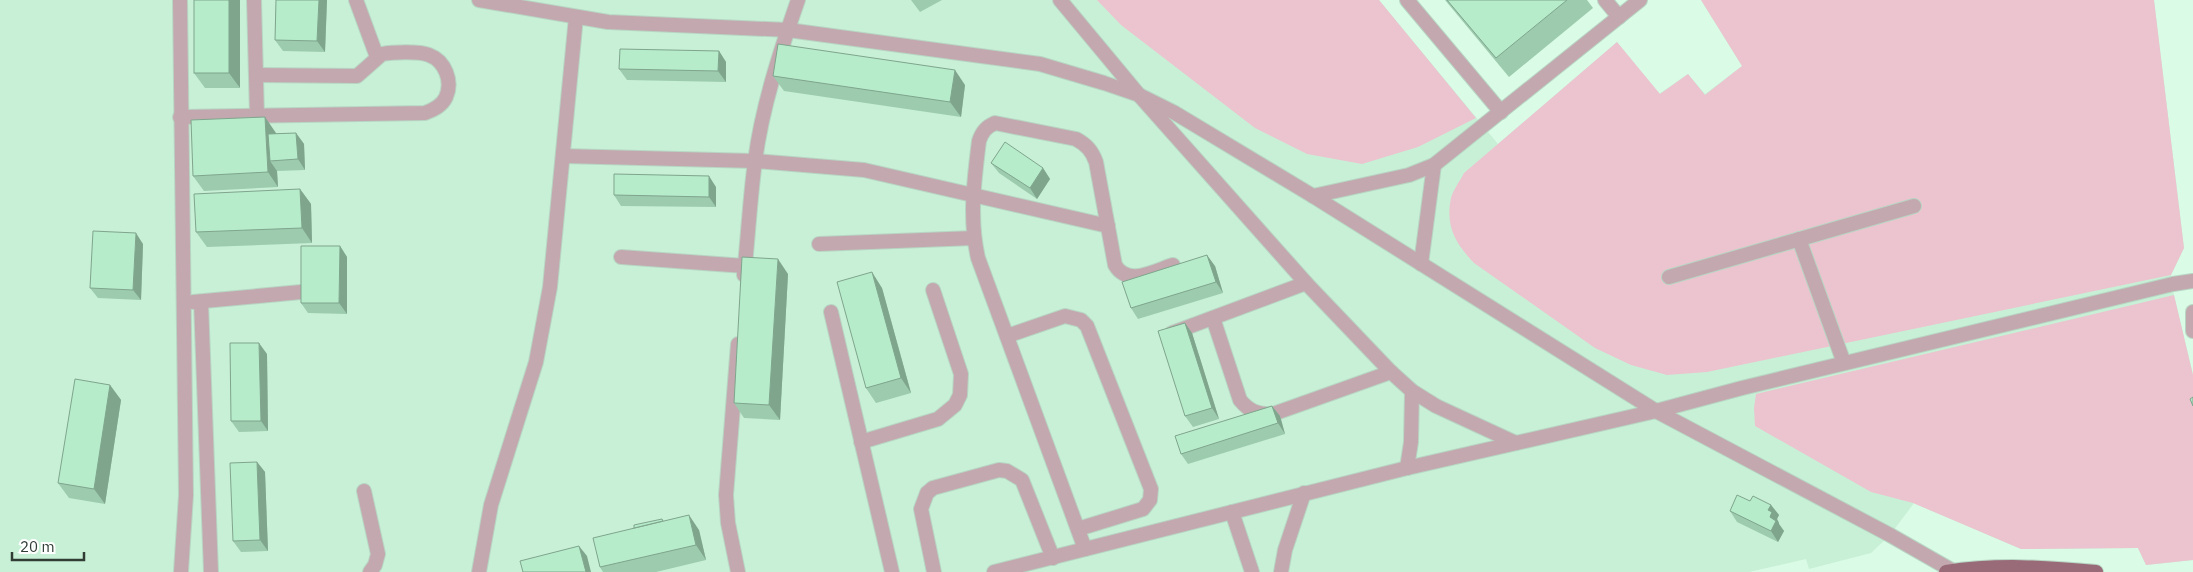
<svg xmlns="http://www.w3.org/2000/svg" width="2193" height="572" font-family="'IBM Plex Sans',sans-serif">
  <rect width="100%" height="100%" fill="#dafbe6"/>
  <path fill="#c8f0d6" d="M0 0H1379L1498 144 1617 42 1659 94 1688 74 1705 94 1742 66 1701 0H2154L2184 248 2171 275 2174 295 2193 375V560L2146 565 2138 548 2021 549 1914 503 1890 535 1871 553 1809 569 1806 559 1749 572H0Z"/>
  <g fill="#ebc4cf">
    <path d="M1097 0H1379L1476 118 1418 147 1362 164 1307 154 1255 128 1121 25Z"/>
    <path d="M1701 0H2154L2184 248 2171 275 1707 372 1667 375 1631 365 1595 348 1474 263C1456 244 1445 227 1451 198 1453 190 1460 181 1464 173L1617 42 1660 94 1688 74 1705 95 1742 66Z"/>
    <path d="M2174 295 2193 375V560L2146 565 2138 548 2021 549 1913 503 1871 492 1755 426 1754 408 1756 394Z"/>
  </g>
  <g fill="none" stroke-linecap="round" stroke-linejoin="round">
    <g stroke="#b8d5c3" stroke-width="16">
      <g id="service">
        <path d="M180 0 186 495 181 572"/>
        <path d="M254 0 257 116"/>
        <path d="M356 0 377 57"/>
        <path d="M479 0 608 22 788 30 1040 64 1104 83 1139 95 1175 113 1313 196 1656 411 1890 535 1953 571"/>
        <path d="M1060 0 1139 95 1306 283 1391 372 1412 391 1436 406 1516 443"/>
        <path d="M1407 0 1501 112"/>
        <path d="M1605 0 1619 17"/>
        <path d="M180 117 425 113C433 110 442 106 446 97 453 81 445 61 429 55 420 51 392 52 382 54L357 76 257 75"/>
        <path d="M563 156 755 161 864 170 1108 226"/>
        <path d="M1313 196 1409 175 1434 165 1640 0"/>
        <path d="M1799 239 1844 363"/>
        <path d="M819 244 974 238"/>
        <path d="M621 257 745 266"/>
        <path d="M1421 264 1434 165"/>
        <path d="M744 275C748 237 750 199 755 161 762 107 780 52 798 0"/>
        <path d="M1669 277 1914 206"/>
        <path d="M193 302 301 292"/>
        <path d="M201 302 211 572"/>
        <path d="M831 312 892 572"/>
        <path d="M1213 318 1240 400C1249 411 1258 415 1273 414L1391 372"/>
        <path d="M1172 333 1306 283"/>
        <path d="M1007 336 1065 316 1081 320 1087 326 1151 489 1150 500 1143 509 1078 529"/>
        <path d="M861 442 938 419 955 405 960 395 961 374 933 290"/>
        <path d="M1407 468 1411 442 1412 391"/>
        <path d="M364 491 378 554 375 565 370 572"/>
        <path d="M1232 512 1252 572"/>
        <path d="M1085 549 978 258C969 219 974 181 979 141 982 132 986 127 995 123L1076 139C1087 145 1092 151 1096 162L1115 265C1128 287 1154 271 1173 265"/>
        <path d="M479 572 491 505 536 362 550 287 576 17"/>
        <path d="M738 572 728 523 726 495 738 344"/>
        <path d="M934 572 921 509 927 493 933 488 999 470 1007 471 1022 480 1053 558"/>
        <path d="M994 572 1407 468 1656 411 1742 388 2173 284 2193 281"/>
        <path d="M1281 572 1285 550 1304 493"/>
      </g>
    </g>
    <g stroke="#b8d5c3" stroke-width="16">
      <path id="tertiary" d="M2193 312V331"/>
    </g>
    <g stroke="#b8d5c3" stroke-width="16">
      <path id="primary" d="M1946 572C1996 564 2046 567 2096 572"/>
    </g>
    <use href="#service" stroke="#c3a8af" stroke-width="14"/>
    <use href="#tertiary" stroke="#c3a8af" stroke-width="14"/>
    <use href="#primary" stroke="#996b79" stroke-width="14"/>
  </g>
  <g fill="#9dcbae">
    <path d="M194 0 240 88H205L194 73Z"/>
    <path d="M276 0H327L325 52 283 51 275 40Z"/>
    <path d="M911 0H942L920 12Z"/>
    <path d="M1445 0H1587L1593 8 1509 77Z"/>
    <path d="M719 51 726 62V82L627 80 619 69Z"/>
    <path d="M773 76 965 85 961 117 784 91Z"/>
    <path d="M276 133V134L296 133 304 144 305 170 277 171 278 187 204 191 193 176Z"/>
    <path d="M991 163 1043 168 1050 179 1037 199 999 173Z"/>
    <path d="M716 187V207L621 206 614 195Z"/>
    <path d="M300 189 311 204 312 243 207 247 196 232Z"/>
    <path d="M143 244 141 300 98 298 90 288Z"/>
    <path d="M340 246 347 257V314L308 313 301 303Z"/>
    <path d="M1215 266 1223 293 1138 319 1131 308Z"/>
    <path d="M788 274 780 420 744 418 734 403Z"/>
    <path d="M882 288 911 393 876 403 866 388Z"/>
    <path d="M1192 333 1219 419 1193 427 1185 416Z"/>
    <path d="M267 354 268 431 239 432 231 421Z"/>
    <path d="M110 385 121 400 105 504 69 498 58 483Z"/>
    <path d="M1272 406 1280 416 1285 434 1188 464 1181 454Z"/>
    <path d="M257 462 265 472 268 551 241 552 233 541Z"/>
    <path d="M1750 501 1771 505 1779 515 1777 519 1779 523V524L1784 531 1778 542 1737 522 1730 511Z"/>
    <path d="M664 521 699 530 706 560 656 572H603L600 567Z"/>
  </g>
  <g fill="#7fa58d">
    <path d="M229 0H240V88L229 73Z"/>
    <path d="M319 0H327L325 52 317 41Z"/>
    <path d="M719 51 726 62V82L718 71Z"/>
    <path d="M955 70 965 85 961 117 950 102Z"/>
    <path d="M265 117 276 133 277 160 270 161 277 171 278 187 268 172Z"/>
    <path d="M296 133 304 144 305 170 298 159Z"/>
    <path d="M1043 168 1050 179 1037 199 1030 188Z"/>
    <path d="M709 176 716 187V207L709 197Z"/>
    <path d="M300 189 311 204 312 243 302 228Z"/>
    <path d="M136 233 143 244 141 300 133 290Z"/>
    <path d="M340 246 347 257V314L339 303Z"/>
    <path d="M1207 255 1215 266 1223 293 1216 282Z"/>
    <path d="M778 259 788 274 780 420 769 405Z"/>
    <path d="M872 272 882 288 911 393 901 378Z"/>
    <path d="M1185 323 1192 333 1219 419 1212 408Z"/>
    <path d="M259 343 267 354 268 431 261 421Z"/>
    <path d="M110 385 121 400 105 504 94 489Z"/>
    <path d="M1272 406 1280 416 1285 434 1278 423Z"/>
    <path d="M257 462 265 472 268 551 260 540Z"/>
    <path d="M1771 505 1779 515 1777 519 1779 523V524L1784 531 1778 542 1771 531 1768 510Z"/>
    <path d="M689 515 699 530 706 560 696 545Z"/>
    <path d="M579 546 587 556 591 572H586Z"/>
  </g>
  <g fill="#b6ecca" stroke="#7fa58d">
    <rect x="194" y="0" width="35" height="73"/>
    <path d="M276 0H319L317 41 275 40Z"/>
    <path d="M1447 0H1567L1496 58Z"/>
    <path d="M778 44 955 70 950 102 773 76Z"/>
    <path d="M620 49 719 51 718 71 619 69Z"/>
    <path d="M265 117 268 172 193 176 191 120Z"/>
    <path d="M296 133 298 159 270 161 268 134Z"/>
    <path d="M1005 142 1043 168 1030 188 991 163Z"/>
    <path d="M614 174 709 176V197L614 195Z"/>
    <path d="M300 189 302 228 196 232 194 194Z"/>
    <path d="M93 231 136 233 133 290 90 288Z"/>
    <path d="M301 246H340L339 303H301Z"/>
    <path d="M1207 255 1216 282 1131 308 1122 282Z"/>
    <path d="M742 257 778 259 769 405 734 403Z"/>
    <path d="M872 272 901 378 866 388 837 282Z"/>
    <path d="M1185 323 1212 408 1185 416 1158 331Z"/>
    <path d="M230 343H259L261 421H231Z"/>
    <path d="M75 379 110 385 94 489 58 483Z"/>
    <path d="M2193 397V406L2190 399Z"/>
    <path d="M1272 406 1278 423 1181 454 1175 436Z"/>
    <path d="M257 462 260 540 233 541 230 463Z"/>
    <path d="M1737 495 1750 501 1753 496 1771 505 1768 510 1772 512 1770 517 1776 521 1771 531 1730 511Z"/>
    <path d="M689 515 696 545 600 567 593 538Z"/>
    <path d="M662 519 663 521 634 528V525Z"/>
    <path d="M579 546 586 572H523L520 561Z"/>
  </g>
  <path d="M12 552v8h72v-8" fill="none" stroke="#303d35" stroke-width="2.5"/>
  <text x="20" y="552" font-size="15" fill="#303d35" stroke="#ffffff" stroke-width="4" paint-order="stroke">20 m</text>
</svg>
